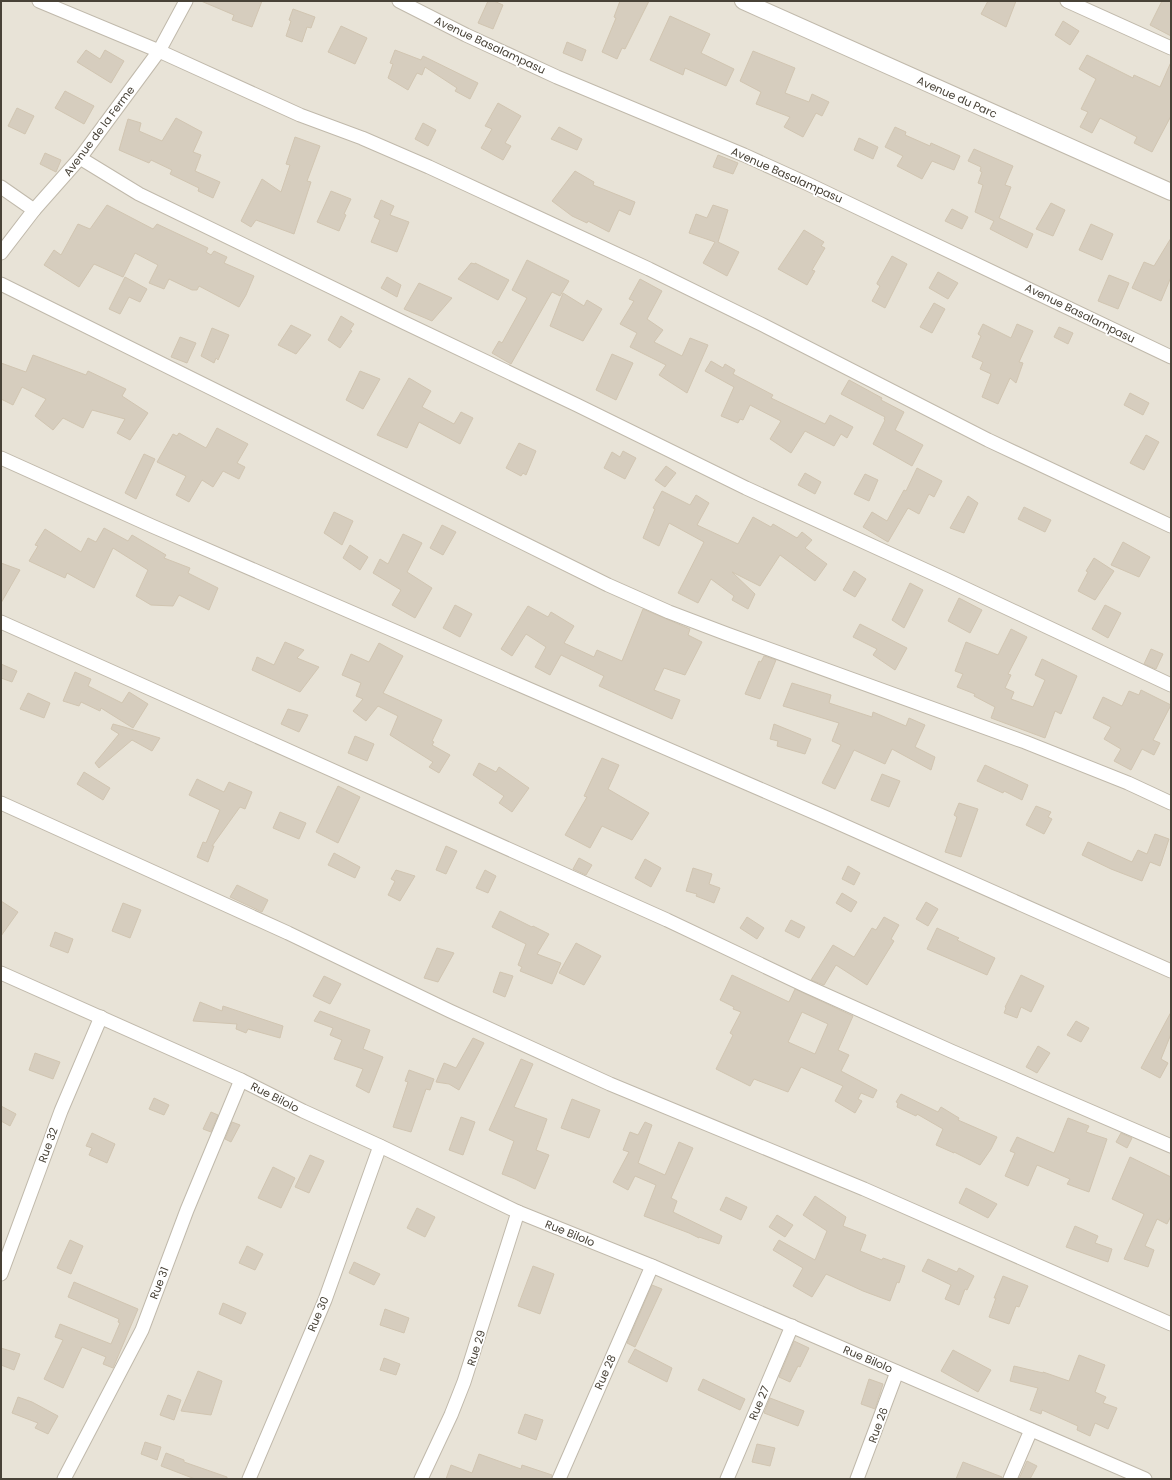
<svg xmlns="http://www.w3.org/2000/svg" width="1172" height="1480" font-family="Poppins,sans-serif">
  <rect width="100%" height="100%" fill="#f4f1e9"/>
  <rect fill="#e8e3d7" x="1" y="1" width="1170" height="1478"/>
  <g fill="#d6cdbe" stroke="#d1c5b1" fill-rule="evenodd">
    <path d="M201 1H262L252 27 232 20 234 15Z"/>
    <path d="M488 1H494L503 5 493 29 478 23Z"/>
    <path d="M620 1H649L625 49 622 48 617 59 602 52 616 18 614 17Z"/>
    <path d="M988 1H1016L1006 27 981 14Z"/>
    <path d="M1162 1H1171V36L1150 25Z"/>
    <path d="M293 9 315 17 311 28 307 27 302 42 286 36 291 21 289 20Z"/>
    <path d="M670 16 710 34 701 53 734 69 726 86 685 68 683 75 650 60Z"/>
    <path d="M1063 21 1079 31 1070 45 1055 35Z"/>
    <path d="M341 26 367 38 355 64 328 52Z"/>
    <path d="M567 42 586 50 582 61 563 53Z"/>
    <path d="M86 50 100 59 105 50 124 61 111 83 77 62Z"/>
    <path d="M395 50 421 60 423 56 478 83 470 99 455 91 457 88 425 67 422 75 417 73 408 90 388 78 393 64 390 63Z"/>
    <path d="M753 51 795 68 785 93 809 102 812 94 829 102 822 116 816 113 803 137 784 127 790 117 756 104 761 92 740 81Z"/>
    <path d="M1087 55 1133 78 1134 75 1160 87 1171 62V116L1152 152 1134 143 1137 137 1100 118 1092 133 1080 127 1088 112 1081 109 1096 79 1079 69Z"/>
    <path d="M65 91 94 106 84 124 55 108Z"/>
    <path d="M498 103 521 116 505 143 511 146 503 160 481 148 492 129 485 126Z"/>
    <path d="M17 108 34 116 25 134 8 126Z"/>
    <path d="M176 118 202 132 193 152 201 155 195 171 220 182 213 198 198 191 199 188 170 174 172 170 151 160 149 163 119 150 128 119 141 123 139 131 162 141Z"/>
    <path d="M423 123 436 130 428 146 415 139Z"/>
    <path d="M559 127 582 139 577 150 551 139Z"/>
    <path d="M895 127 906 132 905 135 930 146 931 143 960 156 954 170 932 161 922 179 897 166 903 156 885 147Z"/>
    <path d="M295 137 320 146 307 181 311 182 294 234 256 220 251 227 241 221 262 179 281 192 290 165 286 164Z"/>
    <path d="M859 138 878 147 873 159 854 150Z"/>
    <path d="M974 149 1013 166 1005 185 1011 187 999 218 1033 234 1027 248 990 229 994 221 975 212 983 185 978 183 982 172 980 171 981 167 968 161Z"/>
    <path d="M45 153 61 160 56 172 40 164Z"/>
    <path d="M718 155 738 163 733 174 713 167Z"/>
    <path d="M575 171 594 182 593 185 635 202 630 215 619 210 609 232 588 221 587 223 572 216 552 201Z"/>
    <path d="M331 191 351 199 344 214 346 215 339 231 317 222Z"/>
    <path d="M381 200 394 206 390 215 409 222 397 252 371 242 380 220 374 217Z"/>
    <path d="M1051 203 1065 210 1053 236 1036 229Z"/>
    <path d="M107 205 153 229 157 224 208 248 206 252 211 255 214 251 227 257 224 263 254 276 246 295 239 307 199 286 197 290H192L169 279 164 289 149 283 158 265 135 253 123 277 94 264 79 287 44 265 54 250 61 255 78 224 90 229Z"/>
    <path d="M713 205 728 210 718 242 739 252 727 276 703 263 715 242 689 233 696 214 707 218Z"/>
    <path d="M952 209 968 217 962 229 945 221Z"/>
    <path d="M1091 224 1113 234 1102 260 1079 250Z"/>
    <path d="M804 230 824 242 821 246 825 248 812 270 815 271 807 285 778 269Z"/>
    <path d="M1171 238V277L1161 301 1132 288 1144 262 1154 266Z"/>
    <path d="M892 256 907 264 885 308 872 301 880 286 877 284V283Z"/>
    <path d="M527 260 569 281 560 296 552 292 511 364 492 353 499 341 502 343 527 298 512 290Z"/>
    <path d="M471 263 475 264V263L509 280 498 300 458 279Z"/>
    <path d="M938 272 958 283 948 299 929 288Z"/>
    <path d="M1109 275 1129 283 1118 309 1098 301Z"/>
    <path d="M125 277 147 289 140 302 129 297 120 314 109 309Z"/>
    <path d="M387 277 401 285 397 297 381 288Z"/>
    <path d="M640 279 662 291 647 319 663 330 654 342 682 356 690 338 708 345 687 393 659 375 666 365 630 347 637 333 620 324 634 301 629 299Z"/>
    <path d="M419 283 452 298 432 321 404 309Z"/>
    <path d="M563 293 584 306 587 300 602 309 583 341 550 326Z"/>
    <path d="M934 303 945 309 932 333 920 327Z"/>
    <path d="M341 316 354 324 350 330 352 331 340 348 328 340Z"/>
    <path d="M983 324 1011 338 1017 324 1033 331 1019 362 1023 363 1016 383 1010 378 998 404 982 397 991 374 980 369 983 362 972 357 981 336 978 334Z"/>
    <path d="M291 325 311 335 296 354 278 345Z"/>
    <path d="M1059 327 1073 333 1068 344 1054 337Z"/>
    <path d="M212 328 229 335 218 360 216 358 214 363 201 356Z"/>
    <path d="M180 337 196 343 187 363 171 357Z"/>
    <path d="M612 354 633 363 616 400 596 390Z"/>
    <path d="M33 355 86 375 88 371 126 389 122 396 148 413 130 440 117 433 125 419 92 410 83 428 63 418 53 430 35 416 46 399 22 387 13 405 1 399V363L26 372Z"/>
    <path d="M711 361 723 368 725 364 735 370 733 374 773 395 771 398 825 424 830 415 853 427 847 438 841 434 834 446 805 431 791 453 770 439 781 421 750 405 743 420 740 419 738 423 721 416 734 387 705 371Z"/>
    <path d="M360 371 380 379 363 409 346 400Z"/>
    <path d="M409 378 431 391 422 407 454 424 461 412 473 418 460 444 419 422 407 448 377 435Z"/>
    <path d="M849 380 882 398 881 400 904 412 895 430 923 445 912 466 873 444 885 420 884 419 885 417 841 394Z"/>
    <path d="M1130 393 1149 403 1143 415 1124 405Z"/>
    <path d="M217 428 248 444 237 463 245 467 239 479 223 471 213 487 202 480 189 502 176 495 186 476 157 462 173 434 177 436 179 433 206 448Z"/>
    <path d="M1146 435 1159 442 1144 470 1130 463Z"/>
    <path d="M519 443 536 451 526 475 523 473 521 476 506 468Z"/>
    <path d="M623 451 636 458 625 479 604 468 612 452 620 457Z"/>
    <path d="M144 454 155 459 136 499 125 493Z"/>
    <path d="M666 466 676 473 665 487 655 480Z"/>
    <path d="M917 468 942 481 934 497 929 494 919 514 908 508 888 542 863 527 872 512 887 521 904 490 906 491Z"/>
    <path d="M805 473 821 482 815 494 798 485Z"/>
    <path d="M865 474 878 480 869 501 854 494Z"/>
    <path d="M662 491 690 505 696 495 709 503 697 525 738 544 753 517 771 527 773 524 797 538 802 532 812 540 805 548 827 564 815 581 780 555 760 586 732 572 755 594 748 609 732 600 734 596 711 579 698 603 678 593 704 542 669 523 659 546 643 538 655 509 653 508Z"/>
    <path d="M968 496 978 503 964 533 950 528Z"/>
    <path d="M1024 507 1051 520 1045 532 1018 519Z"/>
    <path d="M334 512 353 521 342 545 324 533Z"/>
    <path d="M442 525 456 532 443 555 430 548Z"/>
    <path d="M104 528 128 541 132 535 166 555 164 558 190 568 188 573 218 588 209 610 179 595 173 606 151 605 136 596 148 570 113 548 94 588 67 573 65 578 29 561 38 546 35 545 45 529 81 552 88 538 96 542Z"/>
    <path d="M403 534 422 543 407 572 432 588 415 618 392 605 401 590 373 573 380 559 388 564Z"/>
    <path d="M1123 542 1150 557 1139 577 1111 565Z"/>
    <path d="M350 545 368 557 360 570 343 558Z"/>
    <path d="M1094 558 1114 571 1095 600 1078 591 1088 572 1086 571Z"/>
    <path d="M1 563 20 570 1 603Z"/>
    <path d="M854 571 866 579 855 597 843 590Z"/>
    <path d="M910 583 923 590 904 628 892 620Z"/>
    <path d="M959 598 982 610 970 633 948 621Z"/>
    <path d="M455 605 472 614 460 637 443 628Z"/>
    <path d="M1105 605 1121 613 1108 638 1092 629Z"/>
    <path d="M528 606 548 617 551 612 574 626 564 643 594 657 597 650 622 661 643 609 690 629 688 635 702 642 685 675 664 668 654 690 680 700 672 719 599 686 604 676 561 655 550 675 535 667 546 647 526 634 512 656 501 649Z"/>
    <path d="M860 624 907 648 895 670 873 655 877 649 853 637Z"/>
    <path d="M1011 629 1027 637 1008 674 1011 675 1005 688 1014 692 1011 699 1033 707 1045 680 1035 675 1042 659 1077 676 1061 714 1055 711 1045 738 991 718 995 707 974 696 975 694 957 687 963 674 955 671 966 642 998 655Z"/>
    <path d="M285 642 304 650 297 658 319 667 300 692 252 670 257 657 274 665Z"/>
    <path d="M379 643 403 656 383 693 442 720 432 741 434 742 432 745 450 755 439 773 429 767 433 762 390 735 398 716 378 706 366 721 353 711 363 699 356 696 361 683 342 675 351 654 369 662Z"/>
    <path d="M1151 649 1163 654 1156 669 1144 664Z"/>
    <path d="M764 656 776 660 760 699 745 694 759 661 761 662Z"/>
    <path d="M1 664 17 671 12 682 1 678Z"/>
    <path d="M75 672 91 679 88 686 122 703 129 692 148 704 133 728 101 708 100 711 81 702 79 706 63 701Z"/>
    <path d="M792 683 831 695 829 703 872 717 873 712 906 726 909 718 925 725 915 747 935 757 931 770 892 749 885 764 854 750 835 789 822 783 841 745 832 741 839 723 783 706Z"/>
    <path d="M1141 690 1171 705 1153 740 1160 743 1154 755 1142 749 1131 770 1114 761 1121 749 1104 739 1111 727 1093 718 1103 697 1122 706 1129 691 1139 695Z"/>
    <path d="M28 693 50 703 44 718 20 709Z"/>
    <path d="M288 709 308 715 299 732 281 724Z"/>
    <path d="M113 724 124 727 160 738 152 751 132 740 99 768 95 763 119 734 111 729Z"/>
    <path d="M774 724 811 739 805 754 777 746 778 741 770 739Z"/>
    <path d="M355 736 374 744 367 761 348 753Z"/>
    <path d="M602 758 619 765 608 789 649 813 632 840 602 826 590 848 565 835 587 797 584 796Z"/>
    <path d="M479 763 496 772 499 767 529 788 512 812 499 803 504 796 473 775Z"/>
    <path d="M985 765 1028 785 1022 800 1004 791 1003 793 977 781Z"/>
    <path d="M84 772 110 788 103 800 77 784Z"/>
    <path d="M882 774 900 781 889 807 871 800Z"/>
    <path d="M197 779 224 792 229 782 252 792 245 809 240 807 212 846H214L208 862 197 857 203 842 206 843 220 810 189 795Z"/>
    <path d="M338 786 360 797 338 843 316 832Z"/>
    <path d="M959 803 978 809 961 857 945 852 957 817 954 815Z"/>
    <path d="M1036 806 1051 812 1048 817 1052 819 1044 834 1026 825Z"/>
    <path d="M280 812 306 823 299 839 273 828Z"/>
    <path d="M1155 834 1169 839 1160 866 1150 862 1142 881 1111 869 1082 855 1088 842 1132 862 1138 850 1147 854Z"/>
    <path d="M446 846 457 851 446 874 436 870Z"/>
    <path d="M334 853 360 867 355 878 328 865Z"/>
    <path d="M579 858 592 865 586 875 573 869Z"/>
    <path d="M645 859 661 868 651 887 635 878Z"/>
    <path d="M848 866 860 873 854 885 842 879Z"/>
    <path d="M693 868 712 874 709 884 720 888 714 903 696 896 697 894 686 891Z"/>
    <path d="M396 870 415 876 400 901 388 895 395 881 391 879Z"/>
    <path d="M485 870 496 876 488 893 476 888Z"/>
    <path d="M237 885 268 900 262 912 230 897Z"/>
    <path d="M842 893 857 902 851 912 836 903Z"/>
    <path d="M1 901 18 912 1 936Z"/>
    <path d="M926 902 938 909 928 926 916 919Z"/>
    <path d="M123 903 141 910 130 938 112 931Z"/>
    <path d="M500 911 532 927 533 926 549 934 537 954 561 963 552 984 520 971 522 967 518 965 526 944 492 927Z"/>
    <path d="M747 917 764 928 757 939 740 928Z"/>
    <path d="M884 917 899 925 891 939 894 941 867 985 836 965 824 985 811 980 833 945 854 957 872 928 876 930Z"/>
    <path d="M791 920 805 927 799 938 785 931Z"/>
    <path d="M937 928 959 938 957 940 995 958 987 975 927 949Z"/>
    <path d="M55 932 73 939 68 953 50 946Z"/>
    <path d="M576 943 601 956 584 985 559 973Z"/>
    <path d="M437 948 454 953 438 982 424 978Z"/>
    <path d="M500 972 513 976 505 997 493 992Z"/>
    <path d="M732 975 789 1002 795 989 853 1016 838 1050 849 1055 841 1071 877 1090 873 1098 861 1093 858 1099 862 1101 855 1113 835 1101 843 1086 801 1067 788 1092 754 1079 750 1086 716 1069 733 1035 730 1033 741 1012 733 1009 734 1007 720 1000ZM802 1012 828 1024 815 1054 788 1042Z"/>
    <path d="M1021 975 1044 986 1031 1012 1021 1007 1017 1018 1004 1013 1006 1008 1005 1007Z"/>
    <path d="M324 976 341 984 330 1004 313 996Z"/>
    <path d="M200 1002 222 1011 223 1006 283 1026 280 1038 248 1029 246 1033 236 1029 237 1024 193 1021Z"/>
    <path d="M320 1011 370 1030 363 1049 383 1057 369 1093 356 1086 363 1069 334 1059 342 1040 330 1035 333 1028 314 1021Z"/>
    <path d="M1171 1012V1034L1161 1059 1168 1063 1160 1078 1141 1068Z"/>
    <path d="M1076 1021 1089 1028 1081 1042 1067 1035Z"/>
    <path d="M473 1038 484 1043 459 1090 449 1084 436 1082 444 1063 456 1068Z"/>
    <path d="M1038 1046 1050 1053 1037 1073 1026 1067Z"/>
    <path d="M35 1053 60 1062 53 1079 29 1070Z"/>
    <path d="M521 1059 533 1064 514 1107 547 1119 536 1150 549 1155 535 1189 515 1179 502 1174 514 1141 489 1130Z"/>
    <path d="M409 1070 434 1079 430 1090 426 1089 411 1132 393 1127 408 1082 405 1081Z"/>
    <path d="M901 1094 938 1112 941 1107 959 1118 958 1120 997 1137 991 1149 980 1165 954 1152V1153L936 1145 943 1129 917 1114 916 1116 897 1107 898 1103 896 1102Z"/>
    <path d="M154 1098 169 1105 164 1115 149 1109Z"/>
    <path d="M572 1099 600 1110 589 1138 561 1128Z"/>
    <path d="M1 1106 16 1114 10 1126 1 1121Z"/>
    <path d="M211 1112 218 1115 211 1132 203 1129Z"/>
    <path d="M461 1117 475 1122 463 1155 449 1150Z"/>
    <path d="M1068 1118 1089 1126 1086 1132 1107 1139 1089 1192 1067 1184 1070 1179 1037 1165 1028 1186 1005 1176 1015 1153 1010 1151 1017 1137 1054 1153Z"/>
    <path d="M232 1122 240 1125 231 1142 225 1139Z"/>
    <path d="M645 1122 652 1125 638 1163 665 1175 679 1142 693 1148 671 1198 677 1201 673 1212 722 1236 719 1244 699 1237V1238L689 1233 644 1216 656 1185 635 1176 628 1190 613 1182 629 1152 623 1150 630 1132 638 1135Z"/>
    <path d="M92 1133 115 1144 107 1163 89 1155 92 1148 86 1146Z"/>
    <path d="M1121 1133 1132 1138 1127 1148 1116 1142Z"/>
    <path d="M310 1155 324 1161 309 1193 295 1187Z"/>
    <path d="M1130 1157 1171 1177V1216L1167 1224 1157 1219 1145 1246 1154 1250 1148 1267 1124 1259 1144 1214 1112 1199Z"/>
    <path d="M273 1167 295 1178 281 1208 258 1198Z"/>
    <path d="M966 1188 997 1204 988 1218 959 1203Z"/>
    <path d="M815 1196 846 1217 843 1226 866 1235 860 1251 882 1260 883 1258 905 1266 899 1283 897 1282 890 1301 863 1291 826 1274 812 1297 793 1286 803 1268 773 1250 779 1240 815 1260 827 1231 803 1215Z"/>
    <path d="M726 1197 747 1207 741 1220 720 1210Z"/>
    <path d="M417 1208 435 1217 425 1237 407 1228Z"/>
    <path d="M777 1215 793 1225 785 1237 769 1227Z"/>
    <path d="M1075 1226 1098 1236 1095 1243 1112 1249 1108 1262 1066 1247Z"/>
    <path d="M70 1240 83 1246 71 1274 57 1268Z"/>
    <path d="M247 1246 263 1254 255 1270 239 1263Z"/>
    <path d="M928 1259 957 1272 959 1268 974 1276 967 1290 965 1289 959 1305 945 1299 951 1285 922 1271Z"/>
    <path d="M354 1262 380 1274 374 1285 349 1273Z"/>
    <path d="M533 1266 554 1274 540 1314 518 1306Z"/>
    <path d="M1003 1276 1028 1286 1019 1307 1016 1306 1009 1324 989 1317 996 1298H994Z"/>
    <path d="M74 1282 138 1309 113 1368 103 1364 106 1357 82 1347 63 1388 44 1379 63 1340 55 1337 60 1324 111 1344 120 1323 118 1322 119 1319 68 1297Z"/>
    <path d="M652 1285 662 1289 635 1347 627 1343Z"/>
    <path d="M223 1303 246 1313 241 1324 219 1314Z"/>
    <path d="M385 1309 409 1318 404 1333 380 1325Z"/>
    <path d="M794 1341 809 1348 800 1367 798 1366 790 1382 779 1377Z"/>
    <path d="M1 1348 20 1354 14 1370 1 1365Z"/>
    <path d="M635 1349 672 1368 667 1382 628 1362Z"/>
    <path d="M953 1350 991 1370 978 1392 941 1371Z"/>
    <path d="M1079 1355 1105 1365 1095 1392 1106 1397 1103 1403 1117 1408 1108 1429 1095 1423 1090 1436 1077 1430 1078 1426 1042 1410 1041 1414 1030 1410 1038 1388 1010 1381 1014 1366 1043 1373V1372L1069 1381Z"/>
    <path d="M384 1358 400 1364 396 1375 380 1370Z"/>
    <path d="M198 1371 222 1381 211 1415 181 1411Z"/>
    <path d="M703 1379 745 1399 740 1410 698 1390Z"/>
    <path d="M869 1379 883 1384 875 1409 861 1404Z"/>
    <path d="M168 1395 181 1400 174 1420 160 1415Z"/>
    <path d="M18 1397 32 1402 58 1416 48 1434 35 1428 38 1423 12 1413Z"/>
    <path d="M770 1398 804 1411 798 1426 764 1413Z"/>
    <path d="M525 1414 543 1420 536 1440 518 1433Z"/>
    <path d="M145 1442 161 1447 157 1460 141 1454Z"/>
    <path d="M757 1444 775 1448 770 1466 752 1462Z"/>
    <path d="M166 1453 184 1460V1462L227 1477V1479H195L161 1466Z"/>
    <path d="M479 1454 521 1469 522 1465 552 1475 551 1479H446L451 1465 472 1473Z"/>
    <path d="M1027 1461 1037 1466 1030 1479H1019Z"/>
    <path d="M963 1462 1002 1477V1479H956Z"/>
  </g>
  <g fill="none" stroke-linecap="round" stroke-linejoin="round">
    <g stroke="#c0b9ab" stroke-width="15">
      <g id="minor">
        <path d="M39 1 159 51 300 115 362 138 429 167 649 269 763 325 988 440 1171 526"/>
        <path d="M399 1 466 35 557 77 744 155 808 184 1171 357"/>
        <path d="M1067 1 1171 48"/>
        <path d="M80 158 139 194 405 323 577 405 746 488 945 579 1171 685"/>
        <path d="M1 187 34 210"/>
        <path d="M1 253 34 210 80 158 159 51 186 1"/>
        <path d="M1 284 608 585 669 612 727 634 1025 742 1128 783 1171 803"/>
        <path d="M1 458 152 526 827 818 1171 971"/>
        <path d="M1 622 667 920 806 986 951 1051 1171 1146"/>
        <path d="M1 803 288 933 450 1011 610 1084 864 1189 1171 1324"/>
        <path d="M1 973 241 1080 303 1111 380 1146 518 1212 652 1266 1145 1479"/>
        <path d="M1 1274 61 1111 101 1017"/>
        <path d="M64 1479 142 1330 187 1210 241 1080"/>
        <path d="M249 1479 325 1300 380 1146"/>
        <path d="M421 1479 451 1415 464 1382 518 1212"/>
        <path d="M559 1479 652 1266"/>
        <path d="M727 1479 792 1326"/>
        <path d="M857 1479 897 1372"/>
        <path d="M1010 1479 1031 1430"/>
      </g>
    </g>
    <g stroke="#c0b9ab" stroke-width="18">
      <path id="tertiary" d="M743 1 1171 192"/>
    </g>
    <use href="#minor" stroke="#fff" stroke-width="13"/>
    <use href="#tertiary" stroke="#fff" stroke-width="16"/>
  </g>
  <g text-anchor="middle" stroke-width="3.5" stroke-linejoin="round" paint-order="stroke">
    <g font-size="11" fill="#484237" stroke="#fff">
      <text transform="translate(490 45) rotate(25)" y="4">Avenue Basalampasu</text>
      <text transform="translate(957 97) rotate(24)" y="4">Avenue du Parc</text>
      <text transform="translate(99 131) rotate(-53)" y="4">Avenue de la Ferme</text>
      <text transform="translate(787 175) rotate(24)" y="4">Avenue Basalampasu</text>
      <text transform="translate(1080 313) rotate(26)" y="4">Avenue Basalampasu</text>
      <text transform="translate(275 1097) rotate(27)" y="4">Rue Bilolo</text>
      <text transform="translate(48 1145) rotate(-70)" y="4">Rue 32</text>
      <text transform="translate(570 1233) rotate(22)" y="4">Rue Bilolo</text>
      <text transform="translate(159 1283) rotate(-69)" y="4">Rue 31</text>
      <text transform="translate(318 1314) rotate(-67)" y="4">Rue 30</text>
      <text transform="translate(476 1348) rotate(-72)" y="4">Rue 29</text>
      <text transform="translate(868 1359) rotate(23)" y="4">Rue Bilolo</text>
      <text transform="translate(605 1372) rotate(-66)" y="4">Rue 28</text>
      <text transform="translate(759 1403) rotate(-67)" y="4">Rue 27</text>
      <text transform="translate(878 1425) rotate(-70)" y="4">Rue 26</text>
    </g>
  </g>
  <rect width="1172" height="1480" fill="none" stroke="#484237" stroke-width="4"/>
</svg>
